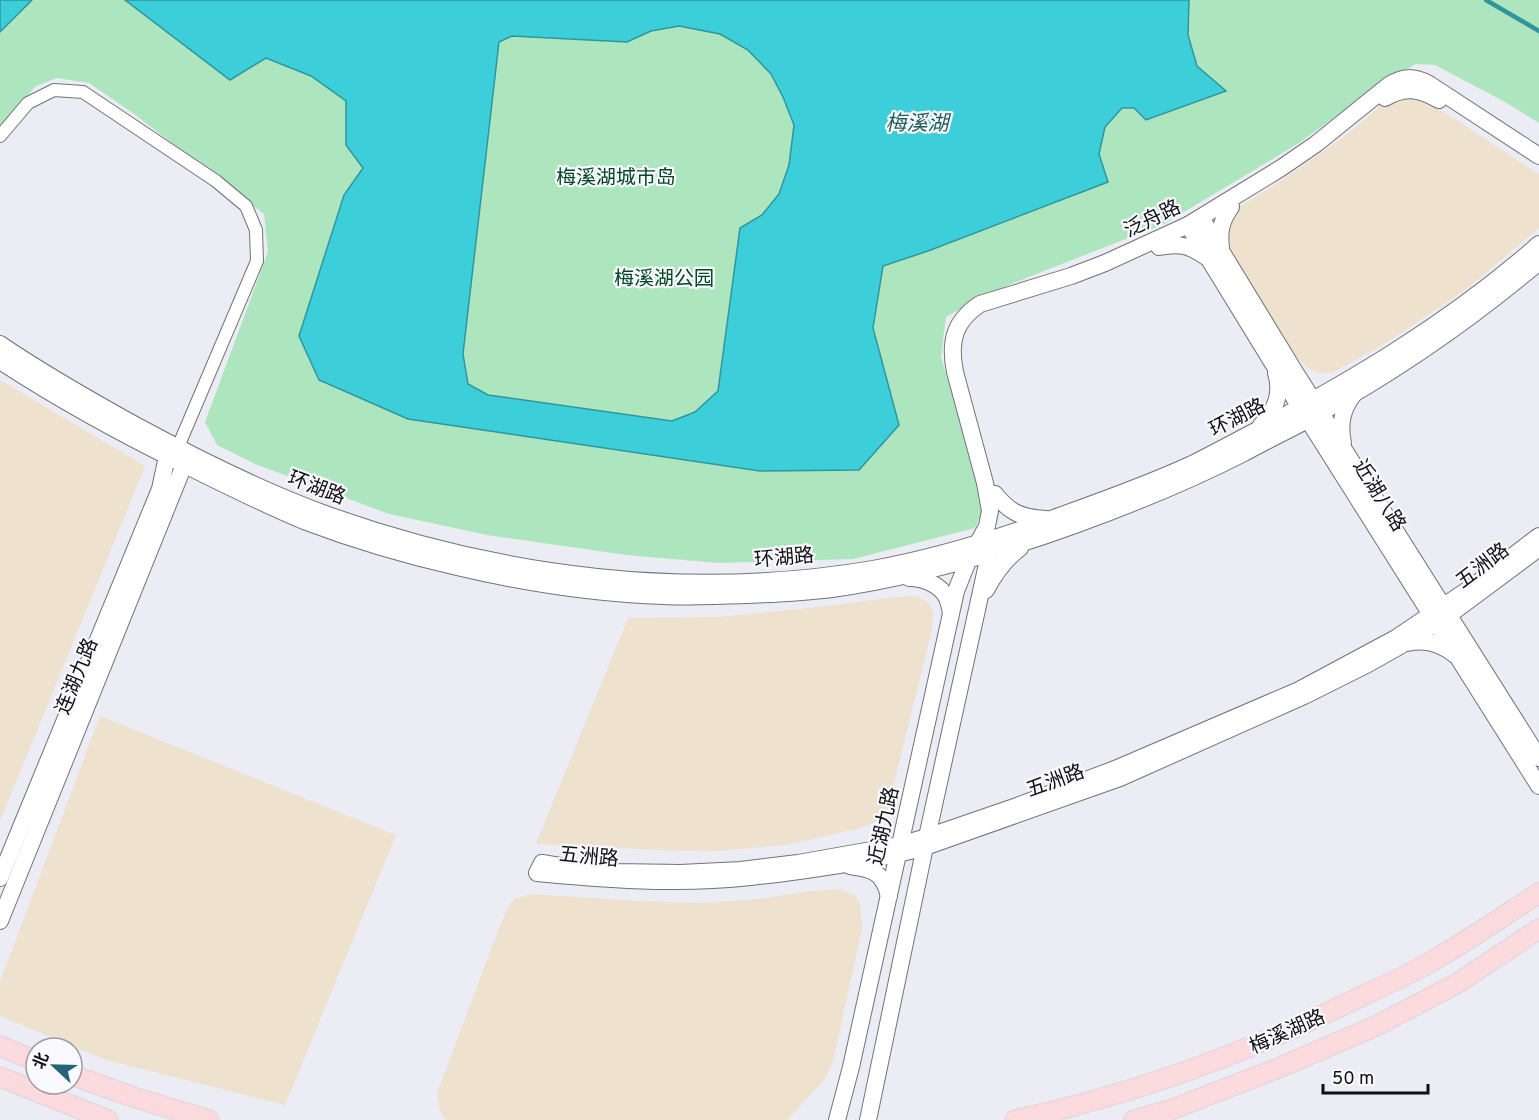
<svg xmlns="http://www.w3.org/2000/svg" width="1539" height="1120" font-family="Overpass,'Noto Sans SC',sans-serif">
  <rect width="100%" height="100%" fill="#ebecf4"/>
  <g fill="#eee1cd">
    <path d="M1400 99H1413L1431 105 1458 121 1537 173 1539 175V228L1464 291 1381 346 1332 373H1320L1308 368 1296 356 1230 255 1227 241 1229 227 1238 208 1291 174 1341 139 1383 104Z"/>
    <path d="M0 380 145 466 0 821Z"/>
    <path d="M915 596 927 601 933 611 932 629 887 812 873 823 856 829 786 845 717 851 657 850 536 844 628 618 719 617 811 608 897 597Z"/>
    <path d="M100 716 396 835 285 1105 106 1060 0 1016V982Z"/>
    <path d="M837 889 855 895 860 904 862 929 833 1061 824 1080 787 1120H446L440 1111 437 1093 498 931 507 909 514 899 530 894 637 901 701 903 760 899 802 892Z"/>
  </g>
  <path fill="#ade6be" d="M0 0H1539V123L1505 102 1435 65 1416 64 1381 84 1299 143 1164 224 1011 284 974 301 946 317 941 357 985 504 975 528 853 559 718 563 627 555 487 535 389 514 255 464 217 445 205 422 268 252 264 214 134 114 89 83 57 78 36 86 0 126Z"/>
  <g fill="#3dcfd9" stroke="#30969e" stroke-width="1.5" fill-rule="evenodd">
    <path d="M0 0H32L0 32Z"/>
    <path d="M125 0H1189L1188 35 1197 66 1226 91 1146 120 1134 108H1122L1105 127 1099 154 1108 182 928 251 883 266 873 328 899 425 859 470 760 471 408 419 319 380 299 336 344 195 363 168 346 145V101L311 76 266 58 230 80ZM679 26 720 34 748 50 771 74 783 97 794 125 789 165 779 194 762 215 740 228 718 391 695 412 672 421 488 395 468 384 463 354 499 42 512 36 627 42 651 31Z"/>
  </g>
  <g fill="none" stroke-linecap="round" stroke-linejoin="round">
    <path stroke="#30969e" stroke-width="4.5" d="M1486 0 1539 31"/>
    <g stroke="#727279" stroke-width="14">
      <path id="street" d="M0 136 28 103 54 90 83 92 216 181 246 206 256 230 257 261 178 447"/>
    </g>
    <g stroke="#727279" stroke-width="18">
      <g id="secondary">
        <path d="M1385 98C1405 86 1419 89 1439 100"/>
        <path d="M1201 218 1295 372 1539 758"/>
        <path d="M1188 225 1283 380 1539 786"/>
        <path d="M1159 247C1179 243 1189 245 1206 257"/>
        <path d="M1221 248C1219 231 1221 221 1231 207"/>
        <path d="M0 344C44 374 90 400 137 426 198 459 262 491 328 515 502 577 690 600 873 569 934 558 993 540 1051 519 1098 502 1147 485 1192 464 1210 455 1227 446 1244 437 1348 383 1451 322 1539 244"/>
        <path d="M0 361C58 399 120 433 183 464 223 484 263 504 304 521 354 540 405 555 457 567 525 583 594 594 664 596 681 597 698 596 714 596 753 595 793 594 832 589 915 577 995 554 1075 525 1133 504 1189 481 1244 453 1266 441 1289 430 1311 418 1392 374 1469 321 1539 262"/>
        <path d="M1261 425C1276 411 1282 392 1276 373"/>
        <path d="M1343 443C1339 424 1342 409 1354 394"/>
        <path d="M995 494C1010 513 1022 518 1046 519"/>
        <path d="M1539 536 1472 587 1396 638 1299 690 1115 769 1017 806 927 837 900 845 798 863 741 870 680 873 615 872 578 869 542 863 537 873C580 877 623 881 666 881 724 882 782 874 839 865 868 860 897 855 925 847L1120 778 1304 696 1368 664 1400 646 1449 615 1539 548"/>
        <path d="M909 578C923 578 940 584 947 598 949 603 950 608 951 613"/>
        <path d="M986 590C995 573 1005 559 1020 548"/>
        <path d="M1407 643C1424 639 1441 643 1455 655"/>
        <path d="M850 866C874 869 883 873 889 896"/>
        <path d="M0 878 160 489 169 447"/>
        <path d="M0 921 184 465 181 455"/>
        <path d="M837 1120 851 1067 956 591 968 561 987 526 990 511 985 483 955 372C949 342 954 321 980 304L1071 276 1105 263 1188 225 1281 168 1316 144 1389 85C1403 76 1414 76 1429 84L1539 156"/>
        <path d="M868 1120 927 837 991 546"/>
      </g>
    </g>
    <g stroke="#cbcbcb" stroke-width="21">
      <g id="primary">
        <path d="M0 1046 36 1061"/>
        <path d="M72 1075 133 1097 209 1120"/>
        <path d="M0 1077 108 1120"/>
        <path d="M1015 1120C1137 1094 1250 1052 1362 996 1384 986 1406 976 1427 964 1466 942 1502 917 1539 893"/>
        <path d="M1134 1120 1173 1109 1281 1067 1378 1025 1458 983 1539 929"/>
      </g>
    </g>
    <use href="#street" stroke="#fff" stroke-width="12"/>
    <use href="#secondary" stroke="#fff" stroke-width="16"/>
    <use href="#primary" stroke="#fbdadd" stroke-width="20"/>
  </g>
  <g text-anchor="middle" stroke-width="4.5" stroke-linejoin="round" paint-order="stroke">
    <g font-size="20" fill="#004824" stroke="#f9f9fe">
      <text x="616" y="184">梅溪湖城市岛</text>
      <text x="664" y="285">梅溪湖公园</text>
    </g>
    <g font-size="20" fill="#111114" stroke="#f9f9fe">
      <text transform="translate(1152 218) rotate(-26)" y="7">泛舟路</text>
      <text transform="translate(1237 417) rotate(-27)" y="7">环湖路</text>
      <text transform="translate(317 487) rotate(21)" y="7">环湖路</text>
      <text transform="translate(1380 495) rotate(58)" y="7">近湖八路</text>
      <text transform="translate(784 557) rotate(-5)" y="7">环湖路</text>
      <text transform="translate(1482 565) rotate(-37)" y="7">五洲路</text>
      <text transform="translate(76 676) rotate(-68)" y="7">连湖九路</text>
      <text transform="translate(1055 780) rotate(-20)" y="7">五洲路</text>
      <text transform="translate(883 826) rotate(-78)" y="7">近湖九路</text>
      <text transform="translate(589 856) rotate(5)" y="7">五洲路</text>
      <text transform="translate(1287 1031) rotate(-24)" y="7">梅溪湖路</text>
    </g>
    <g font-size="21" font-style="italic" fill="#205b5f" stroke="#f9f9fe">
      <text x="917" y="130">梅溪湖</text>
    </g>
  </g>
  <g transform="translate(54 1066) rotate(292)"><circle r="28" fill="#f9f9fe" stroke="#9c9ca0" stroke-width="1.5"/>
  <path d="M0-4.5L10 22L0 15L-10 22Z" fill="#236478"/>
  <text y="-9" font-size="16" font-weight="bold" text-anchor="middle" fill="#111114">北</text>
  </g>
  <path d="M1323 1084v9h105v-9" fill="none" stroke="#111114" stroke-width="3"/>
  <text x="1332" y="1084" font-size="18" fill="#111114" stroke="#f9f9fe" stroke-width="4.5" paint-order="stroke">50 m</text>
</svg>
